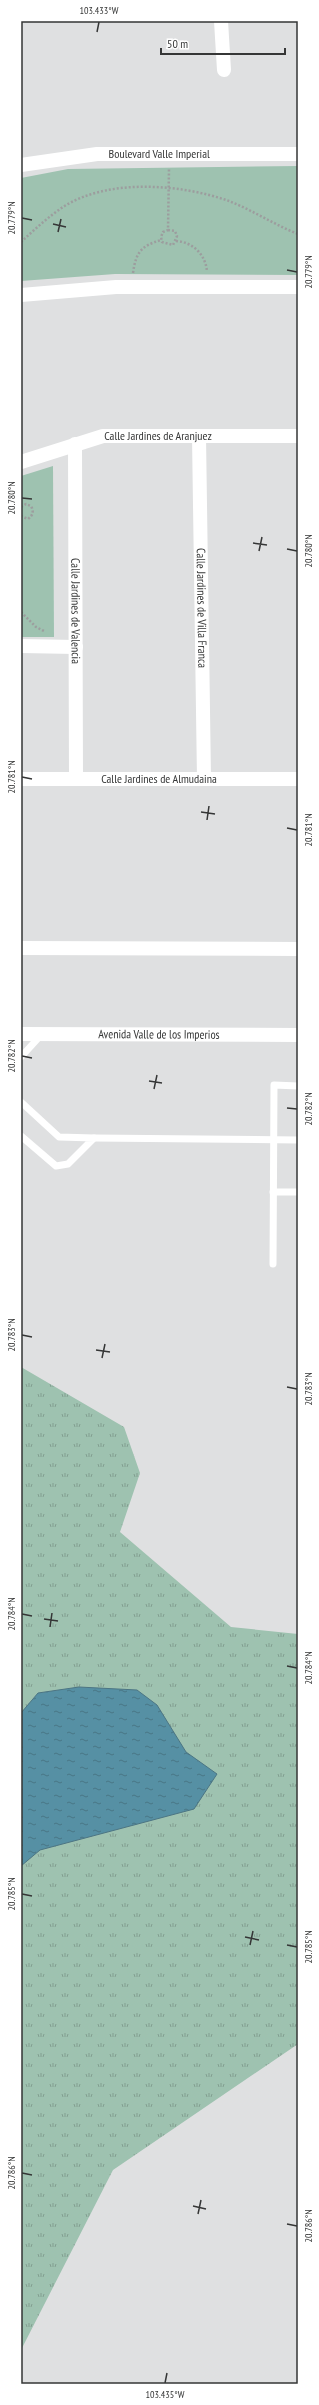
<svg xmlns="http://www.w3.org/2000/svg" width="319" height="2405" font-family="'PT Sans Narrow',sans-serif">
  <defs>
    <pattern id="grass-tufts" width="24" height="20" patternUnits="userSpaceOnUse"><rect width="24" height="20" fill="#9ec2b0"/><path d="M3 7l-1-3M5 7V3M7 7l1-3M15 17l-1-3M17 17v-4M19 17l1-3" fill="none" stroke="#829e90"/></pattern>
    <pattern id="water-ripples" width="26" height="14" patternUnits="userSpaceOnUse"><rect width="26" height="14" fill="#5690a4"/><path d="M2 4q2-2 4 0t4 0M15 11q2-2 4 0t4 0" fill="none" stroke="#487686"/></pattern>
  </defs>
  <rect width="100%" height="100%" fill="#dfe0e1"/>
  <path fill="url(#grass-tufts)" d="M21 1367 124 1427 140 1473 120 1532 231 1627 298 1634V2044L113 2170 21 2350Z"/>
  <g fill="#9ec2b0">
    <path d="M298 166V275L115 274 21 281V178L68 169Z"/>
    <path d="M53 466 54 637H21V476Z"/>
  </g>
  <path fill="url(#water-ripples)" stroke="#4c7583" d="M79 1687 137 1690 157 1705 186 1752 217 1774 194 1809 40 1850 21 1866V1713L38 1693Z"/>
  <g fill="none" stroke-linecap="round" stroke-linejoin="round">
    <g stroke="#9c9d9e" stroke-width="2.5" stroke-dasharray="2 2" stroke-linecap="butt">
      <path d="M168 230 175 231 177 236 173 245 162 242 161 237 163 232 168 230 169 168"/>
      <path d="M176 241C193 242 206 255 207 272"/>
      <path d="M21 242C34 230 48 217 63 207 108 178 181 184 229 201 252 210 275 225 298 234"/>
      <path d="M133 273C136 252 141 246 161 240"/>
      <path d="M21 507 26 504 31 506C34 512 33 515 28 519L21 516"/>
      <path d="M21 612 36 627 44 631"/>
    </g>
    <g stroke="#fff" stroke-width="7">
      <path d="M21 1057 41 1035"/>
      <path d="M21 1102 59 1137 94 1138 68 1164 56 1166 21 1136"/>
      <path d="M94 1138 298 1140"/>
      <path d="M273 1192H298"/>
      <path d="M273 1264 274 1085 298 1086"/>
    </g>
    <g stroke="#fff" stroke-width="14">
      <path d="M221 21 224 70"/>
      <path id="s1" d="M21 165 97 154H298"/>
      <path d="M21 295 116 287H298"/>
      <path id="s2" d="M199 436 204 779"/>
      <path id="s3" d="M75 444 76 779"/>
      <path id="s4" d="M21 462 103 436H298"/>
      <path d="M21 646 76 647"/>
      <path id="s5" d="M21 779H298"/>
      <path d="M21 948 298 949"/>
      <path id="s6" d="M21 1034 298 1035"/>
    </g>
  </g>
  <path fill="none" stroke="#353636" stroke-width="1.5" d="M97 32 99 22M22 218 32 220M53 224 66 227M58 232 61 219M287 270 297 272M22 498 32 499M253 543 267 545M287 549 297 551M259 551 262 537M22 777 32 779M201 812 215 814M207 820 209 806M287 828 297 830M22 1056 32 1058M149 1081 162 1083M154 1089 157 1075M287 1108 297 1109M22 1335 32 1337M96 1350 110 1352M102 1358 105 1344M287 1387 297 1389M22 1614 32 1616M44 1619 58 1621M50 1627 52 1613M287 1666 297 1668M22 1894 32 1896M245 1937 259 1940M250 1945 253 1931M287 1945 297 1947M22 2173 32 2175M193 2206 206 2209M198 2214 201 2200M287 2224 297 2226M165 2383 167 2373"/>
  <g text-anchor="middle" stroke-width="3.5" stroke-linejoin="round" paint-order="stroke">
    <g font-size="12" fill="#353636" stroke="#fff">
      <text dy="4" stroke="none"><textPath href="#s1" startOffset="139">Boulevard Valle Imperial</textPath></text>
      <text dy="4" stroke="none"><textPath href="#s4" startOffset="141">Calle Jardines de Aranjuez</textPath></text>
      <text dy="4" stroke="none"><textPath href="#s2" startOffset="172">Calle Jardines de Villa Franca</textPath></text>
      <text dy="4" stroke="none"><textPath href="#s3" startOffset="167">Calle Jardines de Valencia</textPath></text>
      <text dy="4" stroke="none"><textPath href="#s5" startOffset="138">Calle Jardines de Almudaina</textPath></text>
      <text dy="4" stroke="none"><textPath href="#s6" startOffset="138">Avenida Valle de los Imperios</textPath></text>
    </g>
  </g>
  <rect width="319" height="2405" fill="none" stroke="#ffffff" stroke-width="44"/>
  <path d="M161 48v6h124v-6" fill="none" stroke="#353636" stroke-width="2"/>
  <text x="167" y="48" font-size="12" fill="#353636" stroke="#ffffff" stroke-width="3" paint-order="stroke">50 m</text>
  <rect x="22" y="22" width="275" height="2361" fill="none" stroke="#353636" stroke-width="1.5"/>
  <g font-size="10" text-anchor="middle" fill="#353636">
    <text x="99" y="14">103.433°W</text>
    <text transform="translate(11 218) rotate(-90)" y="4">20.779°N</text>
    <text transform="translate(308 272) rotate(-90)" y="4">20.779°N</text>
    <text transform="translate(11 498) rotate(-90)" y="4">20.780°N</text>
    <text transform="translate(308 551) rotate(-90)" y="4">20.780°N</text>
    <text transform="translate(11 777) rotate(-90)" y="4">20.781°N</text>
    <text transform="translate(308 830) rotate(-90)" y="4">20.781°N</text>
    <text transform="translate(11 1056) rotate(-90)" y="4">20.782°N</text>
    <text transform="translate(308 1109) rotate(-90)" y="4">20.782°N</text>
    <text transform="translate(11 1335) rotate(-90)" y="4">20.783°N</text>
    <text transform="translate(308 1389) rotate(-90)" y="4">20.783°N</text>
    <text transform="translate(11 1614) rotate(-90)" y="4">20.784°N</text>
    <text transform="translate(308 1668) rotate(-90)" y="4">20.784°N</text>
    <text transform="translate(11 1894) rotate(-90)" y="4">20.785°N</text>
    <text transform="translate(308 1947) rotate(-90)" y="4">20.785°N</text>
    <text transform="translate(11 2173) rotate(-90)" y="4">20.786°N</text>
    <text transform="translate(308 2226) rotate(-90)" y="4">20.786°N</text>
    <text x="165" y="2398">103.435°W</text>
  </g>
</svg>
